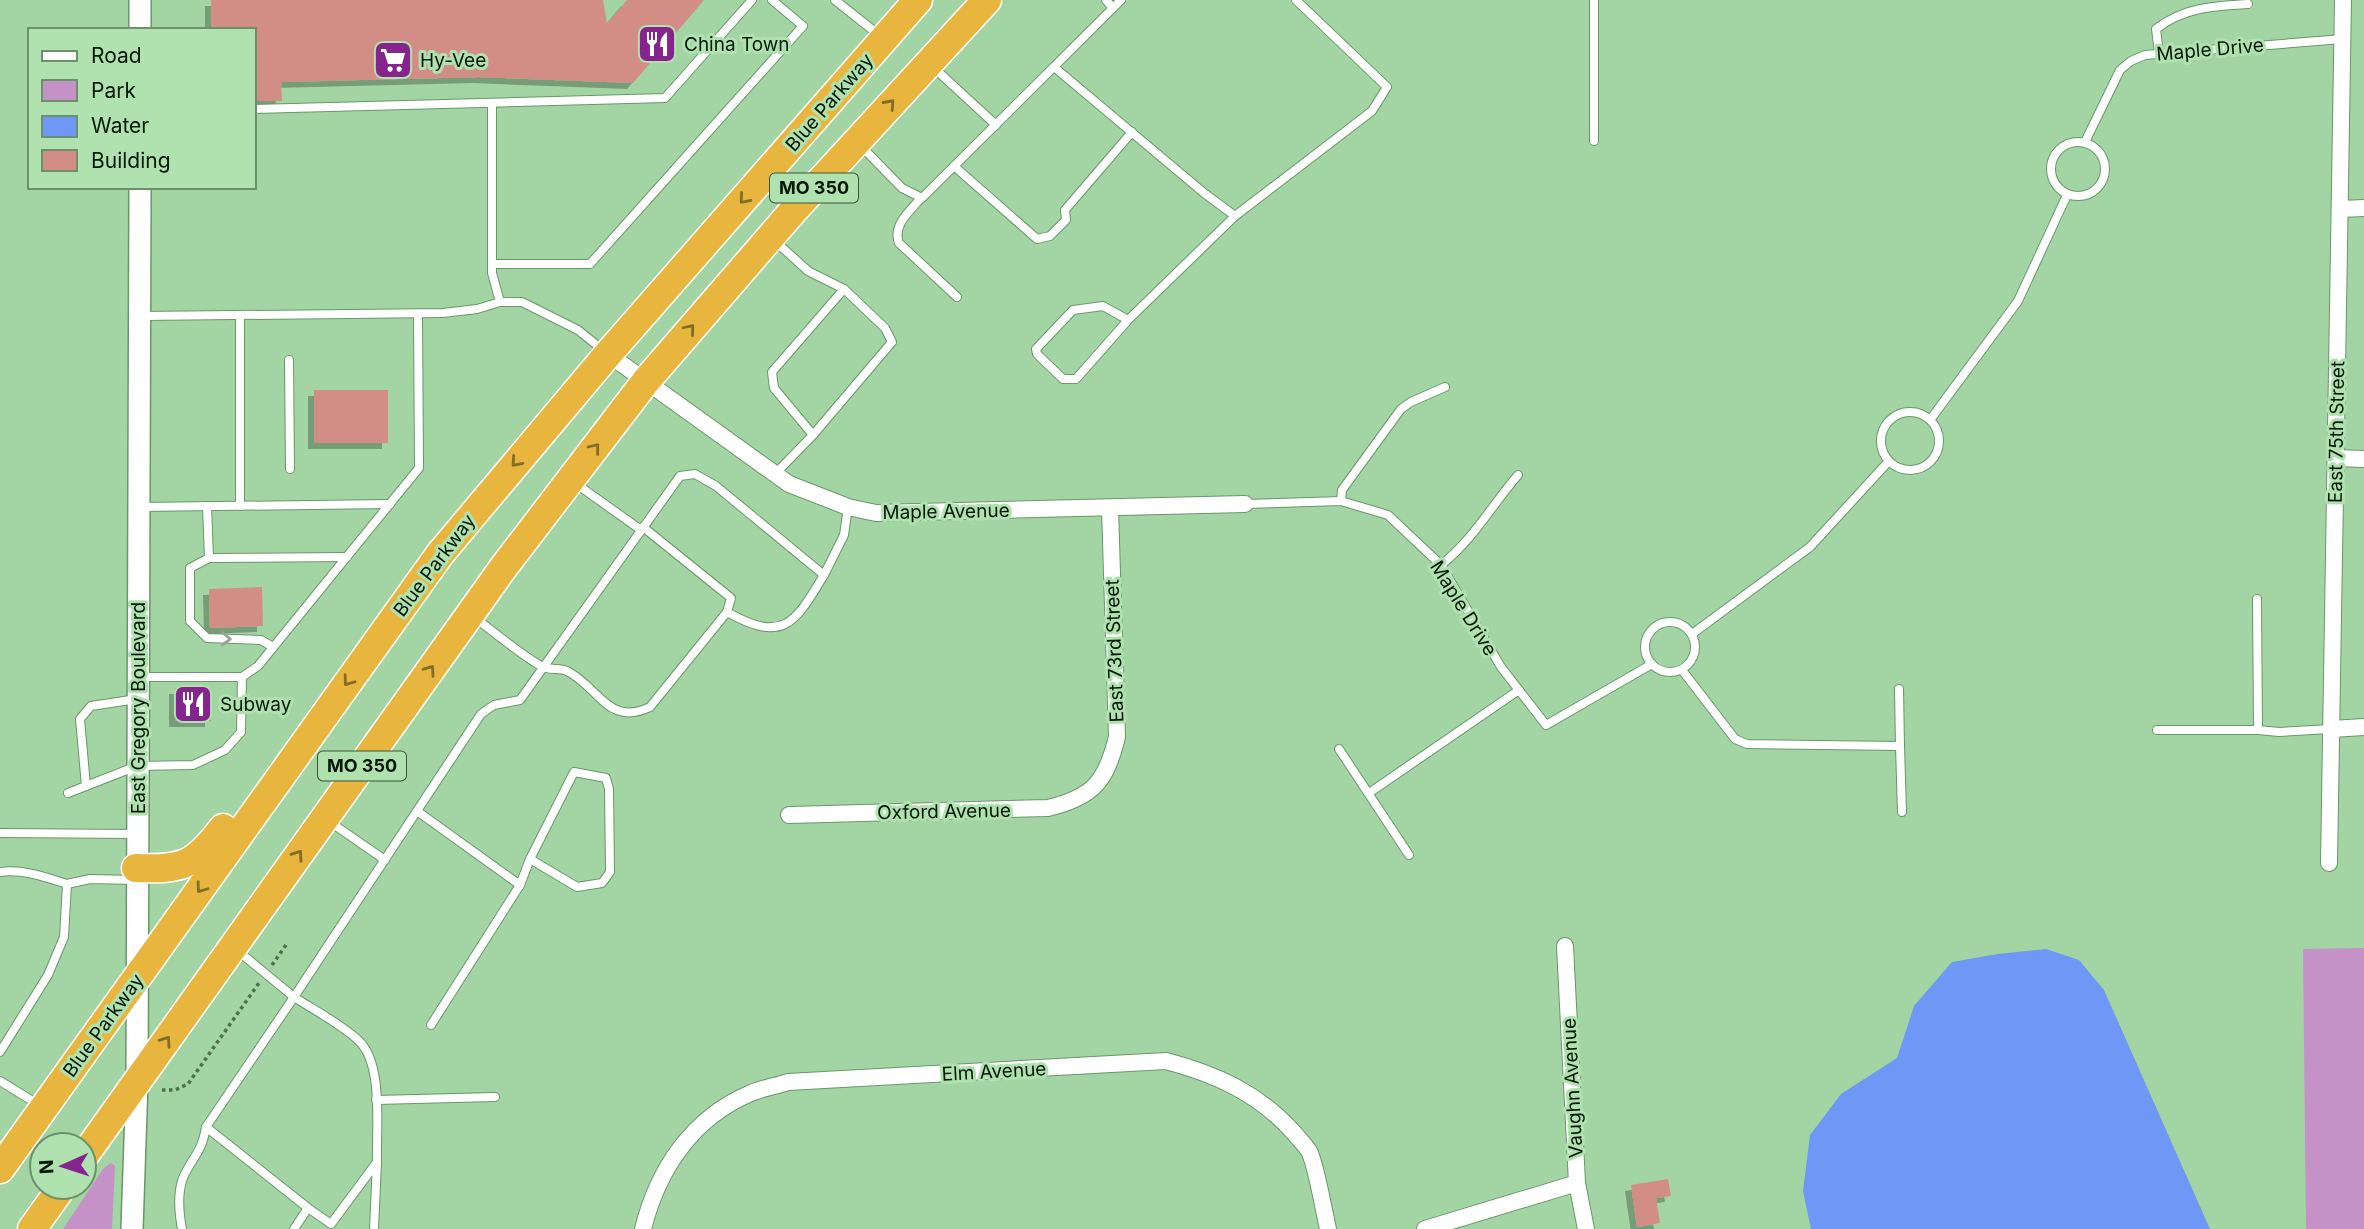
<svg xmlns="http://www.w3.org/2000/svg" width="2364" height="1229" font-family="Inter,sans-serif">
  <defs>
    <filter id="shadow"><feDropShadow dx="-6" dy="6" stdDeviation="0" flood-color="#0004"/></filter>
  </defs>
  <rect width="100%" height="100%" fill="#a2d5a3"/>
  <g fill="#c492c7">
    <path d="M2364 948V1229H2306L2303 949Z"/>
    <path d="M111 1163 115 1166 112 1229H63L103 1169Z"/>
  </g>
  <path fill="#6e97f6" d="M2046 949 2079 960 2104 990 2210 1229H1811L1803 1191 1810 1135 1841 1094 1897 1058 1914 1006 1952 962 1998 954Z"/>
  <g fill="#d38d87" filter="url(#shadow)">
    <path d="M211 0H603L607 24 627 0H704L633 83 479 77 281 82 282 101H255L254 30H211Z"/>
    <rect x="314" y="390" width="74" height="53"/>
    <path d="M262 587 263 626 210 628 209 589Z"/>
    <rect x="175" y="688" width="36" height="33"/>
    <path d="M1668 1179 1671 1196 1656 1198 1660 1223 1637 1227 1631 1185Z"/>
  </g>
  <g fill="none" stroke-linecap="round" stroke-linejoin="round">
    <g stroke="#689869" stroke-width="10">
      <g id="lane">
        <path d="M835 0 879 35"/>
        <path d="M1594 0V141"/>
        <path d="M1113 8 1121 0"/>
        <path d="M2159 53 2156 29C2184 7 2214 6 2248 4"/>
        <path d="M933 67 996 125"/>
        <path d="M1054 67 1204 193 1235 216 1372 111 1387 87 1296 0"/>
        <path d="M492 103V273L500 302"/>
        <path d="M254 109 665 98 752 0"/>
        <circle cx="2078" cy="169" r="27"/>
        <path d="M2085 142 2120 70 2131 61 2145 55 2343 39"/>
        <path d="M859 144 902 188 922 198 1113 8 1106 0"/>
        <path d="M954 166 1037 239 1050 236 1066 220 1065 210 1132 132"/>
        <path d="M921 198C910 211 892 225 899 243L957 297"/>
        <path d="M492 264H590L803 26 772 0"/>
        <path d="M240 315V506"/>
        <path d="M142 316 443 313 477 309 500 302H522L578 330 603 350"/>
        <path d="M1128 320 1076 379H1063L1037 354 1036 349 1073 310 1103 306 1128 320 1235 216"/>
        <path d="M289 360 290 469"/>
        <circle cx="1910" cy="441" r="29"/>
        <path d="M1930 420 2018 301 2067 195"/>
        <path d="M813 435 892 342 885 328 844 289"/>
        <path d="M775 474 813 435 774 388 772 372 844 289 808 271 775 241"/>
        <path d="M575 483 641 530"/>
        <path d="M1341 501 1342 490 1401 409 1411 402 1445 387"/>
        <path d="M1245 504 1341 501 1388 515 1441 565 1501 667 1546 725 1652 664"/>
        <path d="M207 506 209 558 347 557"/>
        <path d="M139 507 390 504"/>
        <path d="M643 527 731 598 727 612"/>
        <path d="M209 558 190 568V621L207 638 261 640 273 647"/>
        <path d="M1441 565C1473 540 1492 505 1518 475"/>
        <path d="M2257 599 2258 730 2279 732 2331 729"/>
        <path d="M475 618C497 634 518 653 541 666 549 671 560 667 567 671 599 687 608 727 650 707L727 612C784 644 795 623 824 575"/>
        <circle cx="1670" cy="647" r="25"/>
        <path d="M1692 634 1810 547 1888 462"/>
        <path d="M1682 670 1735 739 1747 744 1900 746 1902 812"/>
        <path d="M138 677H242L258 666 419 468 418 314"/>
        <path d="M1899 689 1900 746"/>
        <path d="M2157 730H2258"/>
        <path d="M1339 749 1409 855"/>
        <path d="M86 786 80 719 91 706 137 699"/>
        <path d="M68 793 137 766 193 765 225 750 241 732 242 677"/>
        <path d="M1369 793 1519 690"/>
        <path d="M417 811 520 885 431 1025"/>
        <path d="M330 822 385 860"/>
        <path d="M0 833 137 834"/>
        <path d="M0 872C23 869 45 877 67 884"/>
        <path d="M520 885 530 859 574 772 606 778 609 789 610 872 602 883 577 887 530 859"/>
        <path d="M0 1052 48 975 64 937 67 884 90 879 136 880"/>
        <path d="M0 1081 39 1105"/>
        <path d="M376 1100 495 1097"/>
        <path d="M206 1127 308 1208"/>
        <path d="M377 1162C376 1129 384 1063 358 1040 341 1024 314 1010 294 997L481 714 494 705 520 700 680 476 695 474 716 486 824 575 844 535 848 507"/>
        <path d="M182 1229C179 1213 177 1194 183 1178 192 1157 202 1153 206 1127L294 997 238 951"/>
        <path d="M294 1229 308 1208 331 1224 377 1162 374 1229"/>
      </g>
    </g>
    <g stroke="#689869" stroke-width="18">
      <g id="street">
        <path d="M2340 209 2364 208"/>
        <path d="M608 354 789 484 848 507 876 513 1245 504"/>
        <path d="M2336 458 2364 459"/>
        <path d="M2331 729 2364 727"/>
        <path d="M789 815 1048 808C1094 797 1106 781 1117 737L1110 508"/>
        <path d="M2329 863 2343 0"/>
        <path d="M1565 946 1577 1183 1586 1229"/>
        <path d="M643 1229C658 1169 692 1118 751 1093 763 1088 776 1086 788 1082L1166 1061C1216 1074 1260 1094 1295 1134 1299 1139 1305 1145 1309 1151 1316 1164 1324 1212 1328 1229"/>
        <path d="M1425 1229 1577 1183"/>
      </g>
    </g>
    <g stroke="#689869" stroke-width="24">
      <g id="secondary">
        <path d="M140 0V30"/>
        <path d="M132 1229 137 1082 140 187"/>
      </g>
    </g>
    <g stroke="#fff" stroke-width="31">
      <g id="highway">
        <path d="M136 868C183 870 195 865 223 828"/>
        <path d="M84 1156 503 568 646 381 793 211 987 0"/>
        <path d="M0 1169 440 554 608 354 918 0"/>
        <path d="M32 1229 62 1187"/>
      </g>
    </g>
    <g stroke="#4e704f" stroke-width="3.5" stroke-dasharray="3.5 3.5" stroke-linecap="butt">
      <path d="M272 965 286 945"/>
      <path d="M162 1090H175L188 1084 259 983"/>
    </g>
    <use href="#lane" stroke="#fff" stroke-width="8"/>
    <use href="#street" stroke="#fff" stroke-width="16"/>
    <use href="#secondary" stroke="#fff" stroke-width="21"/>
    <use href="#highway" stroke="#e8b63e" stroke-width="28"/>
  </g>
  <defs><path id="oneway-chevron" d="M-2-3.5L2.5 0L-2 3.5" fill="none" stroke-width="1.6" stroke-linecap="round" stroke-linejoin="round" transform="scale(1.75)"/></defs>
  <g stroke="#816e24">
    <use href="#oneway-chevron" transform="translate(890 104) rotate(-48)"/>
    <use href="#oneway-chevron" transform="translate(744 199) rotate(131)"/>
    <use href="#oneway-chevron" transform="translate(690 329) rotate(-50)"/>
    <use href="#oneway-chevron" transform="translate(595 448) rotate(-52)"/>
    <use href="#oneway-chevron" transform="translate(516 462) rotate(131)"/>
    <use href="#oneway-chevron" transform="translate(430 670) rotate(-55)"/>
    <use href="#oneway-chevron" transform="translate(348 681) rotate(126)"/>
    <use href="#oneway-chevron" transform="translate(298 855) rotate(-55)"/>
    <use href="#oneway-chevron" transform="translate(201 888) rotate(126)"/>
    <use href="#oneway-chevron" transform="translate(166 1041) rotate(-55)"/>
  </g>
  <use stroke="#9ba29b" href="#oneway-chevron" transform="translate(226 639) rotate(2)"/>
  <defs>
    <g id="restaurant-square" transform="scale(2.0125)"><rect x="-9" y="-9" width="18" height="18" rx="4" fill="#86248d" stroke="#afe2af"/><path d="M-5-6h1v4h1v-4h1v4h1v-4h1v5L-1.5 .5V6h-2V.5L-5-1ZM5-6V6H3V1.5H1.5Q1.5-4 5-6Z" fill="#fff"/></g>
    <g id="supermarket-square" transform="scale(2.0125)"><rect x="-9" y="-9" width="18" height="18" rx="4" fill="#86248d" stroke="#afe2af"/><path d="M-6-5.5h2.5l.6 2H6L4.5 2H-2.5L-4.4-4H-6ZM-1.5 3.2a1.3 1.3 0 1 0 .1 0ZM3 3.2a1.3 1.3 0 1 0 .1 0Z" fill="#fff"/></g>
  </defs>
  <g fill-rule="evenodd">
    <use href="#restaurant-square" x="657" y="44"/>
    <use href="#supermarket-square" x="393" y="60"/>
    <use href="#restaurant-square" x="193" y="704"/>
  </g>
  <g text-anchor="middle" stroke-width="6" stroke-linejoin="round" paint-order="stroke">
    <g fill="#afe2af" stroke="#375338" stroke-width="2">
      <rect x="770" y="173.5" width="88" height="29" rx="5"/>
      <rect x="318" y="751.5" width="88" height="29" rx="5"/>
    </g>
    <g font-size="18" font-weight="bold" fill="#041605">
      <text x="814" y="194">MO 350</text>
      <text x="362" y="772">MO 350</text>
    </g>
    <g font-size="19" fill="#041605" stroke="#afe2af" text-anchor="start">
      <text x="684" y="51">China Town</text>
      <text x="420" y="67">Hy-Vee</text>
      <text x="220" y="711">Subway</text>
    </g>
    <g font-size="19" fill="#041605" stroke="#afe2af">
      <text transform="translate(2210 49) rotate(-5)" y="7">Maple Drive</text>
      <text transform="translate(829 102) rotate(-49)" y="7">Blue Parkway</text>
      <text transform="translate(2336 432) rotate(-89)" y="7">East 75th Street</text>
      <text transform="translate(946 511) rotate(-1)" y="7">Maple Avenue</text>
      <text transform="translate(434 565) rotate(-53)" y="7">Blue Parkway</text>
      <text transform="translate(1464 608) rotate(58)" y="7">Maple Drive</text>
      <text transform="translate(1114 651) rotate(-92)" y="7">East 73rd Street</text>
      <text transform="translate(138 708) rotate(-90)" y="7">East Gregory Boulevard</text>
      <text transform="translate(944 811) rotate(-1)" y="7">Oxford Avenue</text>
      <text transform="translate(103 1025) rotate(-54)" y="7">Blue Parkway</text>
      <text transform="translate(994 1071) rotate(-3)" y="7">Elm Avenue</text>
      <text transform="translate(1572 1088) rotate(-93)" y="7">Vaughn Avenue</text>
    </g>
  </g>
  <rect x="28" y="28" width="228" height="161" fill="#afe2af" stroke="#6b906b" stroke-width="2"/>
  <rect x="42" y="51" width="35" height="10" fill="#ffffff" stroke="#6b906b" stroke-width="2"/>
  <text x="91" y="63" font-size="21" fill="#041605">Road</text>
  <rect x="42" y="80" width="35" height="21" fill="#c492c7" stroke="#6b906b" stroke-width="2"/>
  <text x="91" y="98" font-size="21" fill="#041605">Park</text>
  <rect x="42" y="116" width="35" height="21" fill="#6e97f6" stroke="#6b906b" stroke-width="2"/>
  <text x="91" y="133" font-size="21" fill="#041605">Water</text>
  <rect x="42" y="150" width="35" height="21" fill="#d38d87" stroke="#6b906b" stroke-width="2"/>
  <text x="91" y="168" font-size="21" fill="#041605">Building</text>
  <g transform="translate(63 1166) rotate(267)"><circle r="33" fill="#afe2af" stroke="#6b906b" stroke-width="2"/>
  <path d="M0-5L12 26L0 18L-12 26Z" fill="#86248d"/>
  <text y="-10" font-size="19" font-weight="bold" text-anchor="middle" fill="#041605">N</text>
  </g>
</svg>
